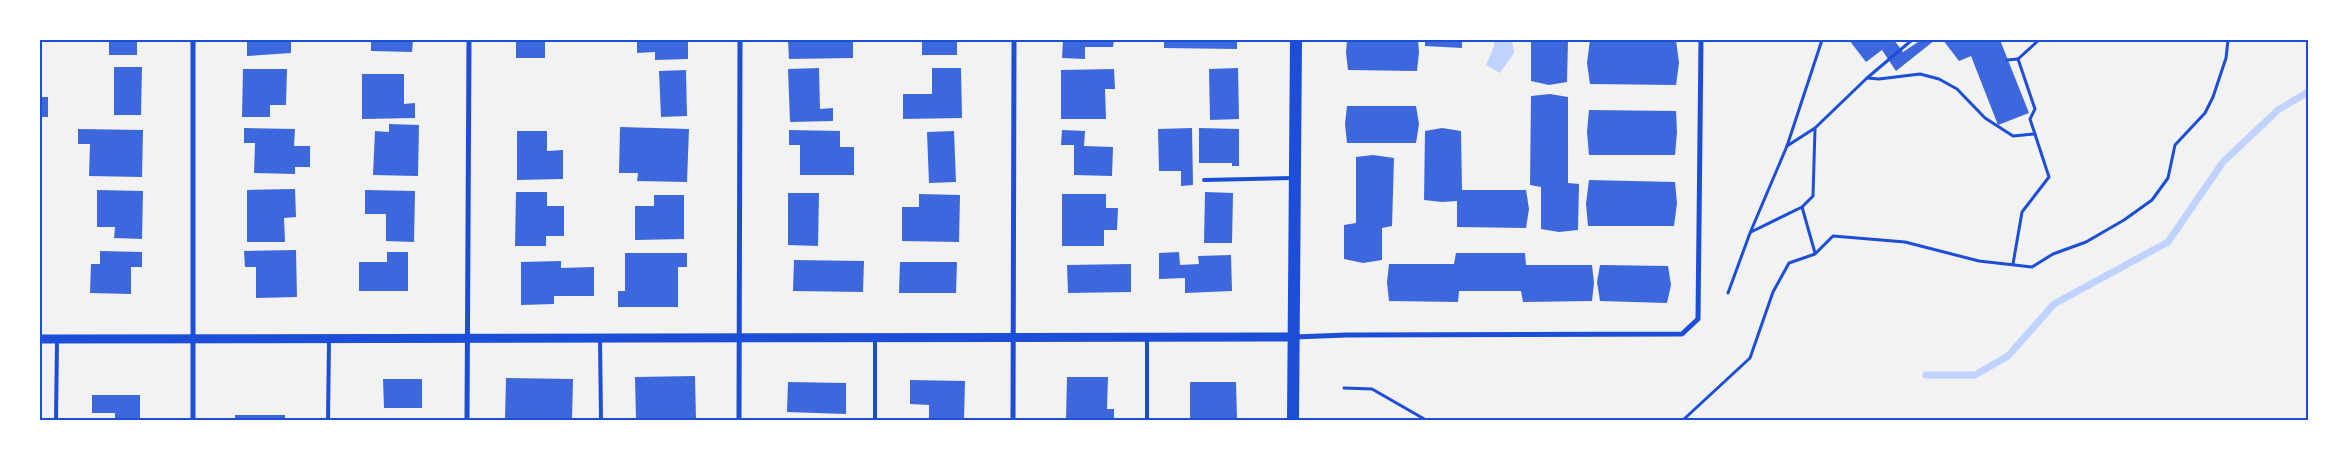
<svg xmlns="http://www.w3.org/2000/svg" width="2348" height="460" font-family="Rubik,sans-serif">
  <rect width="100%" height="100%" fill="#f2f2f2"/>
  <path fill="#bfd3fe" d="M1494 40H1512L1514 53 1500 73 1486 65 1494 46Z"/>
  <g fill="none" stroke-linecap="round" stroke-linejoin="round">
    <path stroke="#bfd3fe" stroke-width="7" d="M1926 375H1975L2008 356 2054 304 2168 242 2223 162 2278 110 2308 92"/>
  </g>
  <g fill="#3d67dc">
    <rect x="109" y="40" width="28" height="15"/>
    <path d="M247 40H291V53L247 56Z"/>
    <path d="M371 40H413L412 52 371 51Z"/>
    <rect x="516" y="40" width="29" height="18"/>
    <path d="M637 40 688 41V59L655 60V52L637 53Z"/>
    <path d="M788 40 853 42V58L789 59Z"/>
    <rect x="922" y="40" width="35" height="15"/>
    <path d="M1063 40H1114L1113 47H1085V59L1062 58Z"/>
    <path d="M1164 40H1237V49L1164 48Z"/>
    <path d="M1347 40H1418L1419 52 1417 71 1348 70 1346 53Z"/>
    <path d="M1425 40H1462V48L1425 46Z"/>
    <path d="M1531 40H1568L1567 82 1549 85 1531 81Z"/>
    <path d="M1590 40H1676L1679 63 1676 85 1590 84 1587 63Z"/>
    <path d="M1849 40H1894L1903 52 1921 40H1935L1896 71 1882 50 1866 62Z"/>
    <path d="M1943 40H2000L2029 113 1998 125 1971 56 1959 61Z"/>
    <path d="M114 67H142L141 115H114Z"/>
    <path d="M819 68 820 109 833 108V121L790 122 788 69Z"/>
    <path d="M932 68H961L962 118 903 119V94H932Z"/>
    <path d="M1238 68 1239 119 1210 120 1209 69Z"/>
    <path d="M243 69H287L286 105H270V117H242Z"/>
    <path d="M1114 69 1115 89H1105L1106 119H1061V70Z"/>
    <path d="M686 70 687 116 661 117 659 71Z"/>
    <path d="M362 74H404V104L415 103V118L362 119Z"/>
    <path d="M1550 94 1568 97V183L1579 184 1578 230 1559 232 1541 229V187L1530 185 1531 96Z"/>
    <rect x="40" y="97" width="8" height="20"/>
    <path d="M1347 106H1416L1419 124 1416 143H1347L1345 124Z"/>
    <path d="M1589 110 1676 111 1677 132 1675 155H1589L1587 132Z"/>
    <path d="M389 124 419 125 418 176 373 175 375 131 389 132Z"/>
    <path d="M620 127 689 129 687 182 637 181 638 173H619Z"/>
    <path d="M244 128 295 129 294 146H310V167H295V174L254 173 255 143H244Z"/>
    <path d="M1192 128 1193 185 1181 186V171H1159L1158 129Z"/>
    <path d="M1199 128 1239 129V166H1232V163H1199Z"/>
    <path d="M1442 128 1461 131 1462 190H1526L1529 209 1526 228 1457 227V201L1442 202 1424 200 1425 131Z"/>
    <path d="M78 129 143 130 142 177 89 176 90 144H78Z"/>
    <path d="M789 130 840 131V147H854V175H800V145H789Z"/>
    <path d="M1062 130 1085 131 1084 146 1113 147 1112 176 1074 175V145H1061Z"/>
    <path d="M517 131H547V151L563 150V179L517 180Z"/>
    <path d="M954 131 956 182 929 183 927 132Z"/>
    <path d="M1373 155 1394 158 1392 226 1382 228V260L1363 263 1344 259V225L1356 223V157Z"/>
    <path d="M1589 180 1675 182 1677 203 1674 226H1588L1586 204Z"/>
    <path d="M295 189 296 217 284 218 285 242H247V190Z"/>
    <path d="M97 190 143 191 142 239 114 238 115 227H97Z"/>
    <path d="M365 190 415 191 414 242 386 241V214H365Z"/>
    <path d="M516 192H547V206H564V236H546V246H515Z"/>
    <path d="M1205 192 1233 193 1232 243H1204Z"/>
    <path d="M788 193H819L818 246 788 245Z"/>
    <path d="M919 194 960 195 959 242 902 241V207H919Z"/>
    <path d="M1062 194H1106V208H1118L1117 230H1104V246H1062Z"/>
    <path d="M654 195H684V239L635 240V206H654Z"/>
    <path d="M296 250 297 297 256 298V267H245L244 251Z"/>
    <path d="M100 251 142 252V267H131V294L90 293 91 264H100Z"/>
    <path d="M387 252H408V291H359V262H387Z"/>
    <path d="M1179 252 1180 265 1199 264 1198 256 1231 255 1232 291 1185 293V278L1159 279V253Z"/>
    <path d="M625 253H687V267H678V307H618V291H625Z"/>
    <path d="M1456 253H1525L1526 265H1592L1594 283 1592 301 1523 302 1521 291H1459L1458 302 1389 301 1387 282 1389 264H1454Z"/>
    <path d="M794 260 864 261 863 292 793 291Z"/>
    <path d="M561 261V268L594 267V296H554V304L521 305V262Z"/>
    <path d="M900 262H957L956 293H899Z"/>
    <path d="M1131 264V292L1068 293 1067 265Z"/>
    <path d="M1600 265 1668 266 1671 285 1667 303 1600 301 1597 282Z"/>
    <path d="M695 376 696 420H636L635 377Z"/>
    <path d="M1067 377H1108L1107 409H1114V420H1066Z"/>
    <path d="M506 378 573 379 572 420H505Z"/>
    <path d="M383 379H422V408H384Z"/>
    <path d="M910 380 965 381 964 420H929V405L910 404Z"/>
    <path d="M788 382 846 383V414L787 412Z"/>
    <path d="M1190 382H1236L1237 420H1190Z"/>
    <path d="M92 395H140V420H115V413H92Z"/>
    <rect x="235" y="415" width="50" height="5"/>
  </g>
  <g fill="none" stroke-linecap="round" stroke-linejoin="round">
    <g stroke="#1d4ed8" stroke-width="3">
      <path d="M2018 59 2039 40"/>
      <path d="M2007 60 2018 59 2035 109 2030 119 2049 177 2022 212 2013 264"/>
      <path d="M1867 78 1879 79 1920 74 1939 79 1957 89 1985 118 2013 136 2035 134"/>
      <path d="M1787 146 1815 128 1867 78 1912 40"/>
      <path d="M1751 232 1802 207"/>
      <path d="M1815 253 1802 207 1813 196 1815 129"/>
      <path d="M1728 293 1750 233 1787 146 1822 40"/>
      <path d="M1344 388 1372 389 1426 420"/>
      <path d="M1683 420 1750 358 1773 292 1789 263 1815 254 1833 236 1905 242 1979 261 2032 267 2053 254 2086 242 2124 220 2152 200 2168 178 2175 145 2205 113 2213 97 2226 58 2228 40"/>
    </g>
    <g stroke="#1d4ed8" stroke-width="4">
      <path d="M1204 180 1293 178"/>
      <path d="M600 338 601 420"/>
      <path d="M1147 338V420"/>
      <path d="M56 420 57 340"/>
      <path d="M328 420 329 340"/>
      <path d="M875 420V338"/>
    </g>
    <g stroke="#1d4ed8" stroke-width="5">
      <path d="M193 40V420"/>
      <path d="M1294 337 1347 335 1682 334 1698 319 1701 40"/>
      <path d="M467 420 469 40"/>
      <path d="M739 420 740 40"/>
      <path d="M1013 420 1014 40"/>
    </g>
    <path stroke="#1d4ed8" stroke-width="9" d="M40 339 1294 337"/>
    <path stroke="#1d4ed8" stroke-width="12" d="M1293 420 1296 40"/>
  </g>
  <rect width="2348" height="460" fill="none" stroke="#ffffff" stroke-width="82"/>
  <rect x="41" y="41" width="2266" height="378" fill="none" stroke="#1d4ed8" stroke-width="2"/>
</svg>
